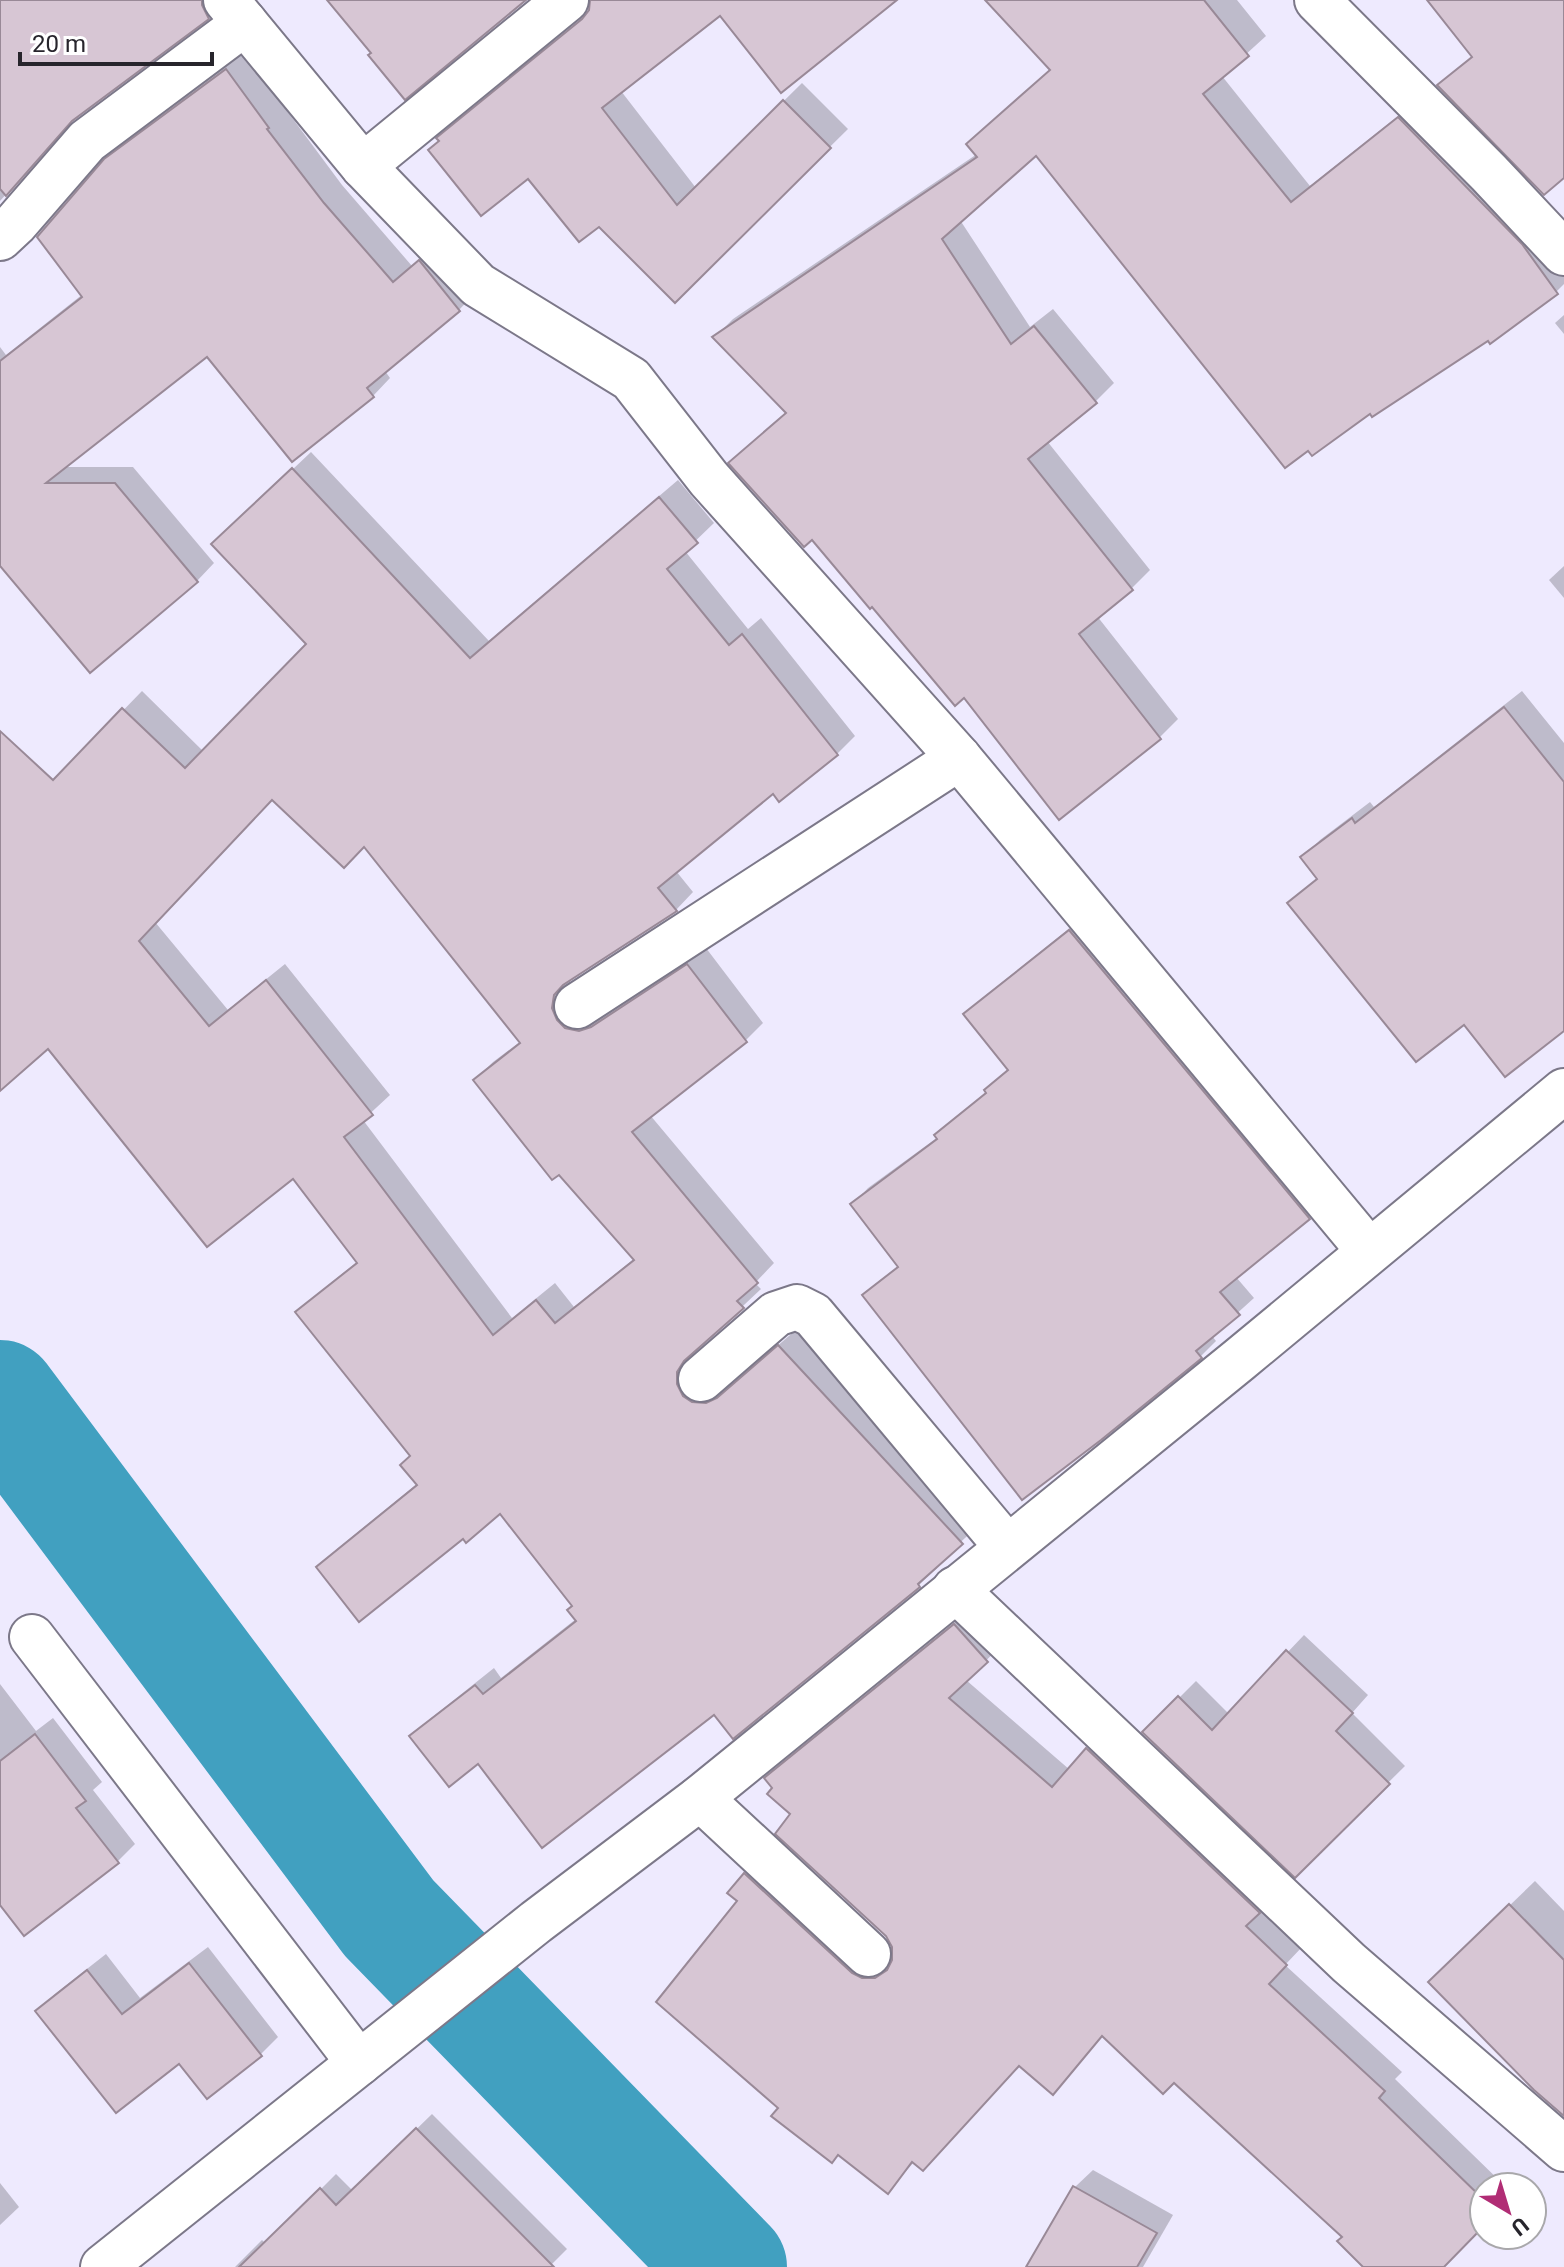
<svg xmlns="http://www.w3.org/2000/svg" width="1564" height="2267" font-family="Roboto,sans-serif">
  <rect width="100%" height="100%" fill="#eeeafe"/>
  <g fill="#0003" fill-rule="evenodd">
    <path d="M0 0H225L208 17 75 117 0 201Z"/>
    <path d="M592 0H894L720 13 621 91 696 188 802 83 848 129 675 300 599 224 528 176 439 138 457 120 590 12Z"/>
    <path d="M988 0H1237L1266 36 1222 76 1310 186 1418 100 1564 259V284L1556 292 1036 153 960 220 1030 327 1053 309 1114 383 1095 402 1047 441 1150 570 1132 588 1097 616 1178 719 1159 738 964 696 812 537 731 463 788 411 715 337 733 319 977 154 968 144 1051 69Z"/>
    <path d="M244 53 342 185 412 266 438 244 476 292 459 310 385 371 390 378 373 396 208 354 64 467H133L214 563 197 581 90 671 0 563V347L6 355 83 294 106 161 124 142Z"/>
    <path d="M1564 315V334L1555 323Z"/>
    <path d="M311 452 489 641 678 480 714 523 685 551 748 629 761 618 855 736 837 754 779 799 773 791 676 871 693 892 676 910 571 977 569 989 706 948 763 1023 745 1041 650 1115 774 1263 755 1283 761 1289 694 1352V1366L726 1386 738 1380 797 1329 980 1524 935 1566 937 1568 919 1585 733 1736 714 1713 478 1761 412 1737 430 1719 494 1668 501 1678 576 1619 574 1605 500 1511 463 1536 319 1567 337 1549 418 1483 412 1456 298 1312 316 1295 358 1261 293 1176 48 1046 0 1082V882L47 789 142 691 204 752 309 644 232 527ZM273 797 364 844 521 1041 493 1062 475 1080 635 1258 574 1307 555 1283 512 1318 363 1120 390 1095 285 964 228 1010 155 922Z"/>
    <path d="M1564 566V598L1549 580Z"/>
    <path d="M1522 691 1564 743V1028L1465 1022 1290 903 1318 877 1303 858 1320 840 1370 802 1374 807Z"/>
    <path d="M1086 915 1324 1202 1308 1217 1236 1277 1254 1298 1212 1336 1216 1341 1200 1357 865 1295 899 1265 853 1204 868 1188 938 1137 953 1120 988 1091 987 1090 1009 1068 965 1014 981 999Z"/>
    <path d="M972 1608 1004 1643 966 1680 1070 1770 1105 1732 1303 1946 1285 1965 1402 2072 1395 2079 1506 2187H1484V2224L1442 2267H1366L1344 2237 1174 2080 1103 2035 1053 2092 1020 2064 915 2161 888 2191 780 2107 740 1901 730 1893 763 1856 880 1961H894V1947L887 1935 767 1778 784 1761Z"/>
    <path d="M1304 1635 1368 1695 1352 1713 1405 1766 1295 1875 1145 1732 1196 1681 1229 1714Z"/>
    <path d="M0 1684 36 1731 53 1718 102 1782 93 1790 135 1844 118 1861 24 1933 0 1902Z"/>
    <path d="M1535 1881 1564 1911V2113L1455 1958Z"/>
    <path d="M208 1947 278 2037 261 2054 180 2061 38 2011 55 1994 106 1954 140 1998Z"/>
    <path d="M432 2114 567 2249 549 2267H235L262 2240 266 2244 336 2174 353 2191Z"/>
    <path d="M1093 2170 1173 2215 1143 2267H1029L1075 2187Z"/>
    <path d="M0 2183 19 2207 0 2225Z"/>
  </g>
  <g fill="none" stroke-linecap="round" stroke-linejoin="round">
    <path stroke="#41a0c0" stroke-width="116" d="M0 1398 389 1918 729 2267"/>
  </g>
  <g fill="#d7c6d4" stroke="#998997" stroke-width="2" fill-rule="evenodd">
    <path d="M0 0H202V5L209 19 72 121 6 196 0 189Z"/>
    <path d="M327 0H526L405 100 368 55 371 53Z"/>
    <path d="M590 0H897L781 93 720 16 602 108 677 205 783 100 831 148 675 303 599 227 579 242 528 179 481 216 428 150 439 141 436 138 582 19 589 10Z"/>
    <path d="M985 0H1204L1249 56 1203 94 1291 202 1398 117 1522 244 1558 294 1490 344 1488 341 1372 417 1370 414 1312 456 1308 451 1285 468 1036 156 942 239 1011 344 1034 326 1097 403 1028 459 1133 590 1079 634 1161 739 1059 820 964 698 955 706 872 607 870 609 812 540 804 547 728 463 786 413 712 337 977 157 966 144 1050 70Z"/>
    <path d="M1427 0H1564V178L1544 195 1437 85 1472 57Z"/>
    <path d="M226 69 269 128 267 129 324 203 393 282 419 260 460 311 367 388 374 397 292 462 207 357 46 483H115L198 582 90 673 0 566V361L82 297 37 237 104 159Z"/>
    <path d="M292 468 470 658 659 497 698 543 667 569 729 645 742 634 838 755 779 802 773 794 658 888 677 911 563 985 554 995 552 1008 557 1020 565 1028 579 1031 591 1027 687 964 747 1042 632 1132 758 1283 737 1301 744 1308 684 1361 677 1372V1384L683 1396 692 1402 706 1403 717 1398 778 1345 963 1544 918 1584 920 1587 733 1739 714 1715 542 1848 478 1764 449 1787 409 1736 475 1685 483 1694 576 1621 567 1610 572 1606 500 1514 466 1543 463 1539 359 1622 316 1567 417 1485 400 1465 410 1456 295 1312 357 1263 293 1179 207 1247 48 1049 0 1091V731L53 780 122 708 185 768 306 644 211 544ZM272 800 344 868 364 847 520 1043 473 1080 552 1180 559 1175 634 1260 555 1323 536 1300 493 1335 344 1137 373 1115 266 980 209 1026 139 941Z"/>
    <path d="M1504 707 1564 782V1031L1505 1077 1464 1025 1416 1062 1287 903 1317 879 1300 857 1352 818 1355 823Z"/>
    <path d="M1069 930 1310 1219 1220 1292 1240 1315 1196 1351 1202 1358 1101 1440 1022 1500 862 1295 898 1267 850 1204 937 1139 934 1135 986 1093 984 1090 1008 1070 963 1014Z"/>
    <path d="M954 1624 988 1662 949 1698 1052 1787 1086 1748 1260 1913 1246 1926 1287 1965 1269 1984 1385 2091 1379 2098 1484 2200V2226L1444 2267H1363L1337 2241 1342 2237 1174 2083 1163 2094 1102 2036 1053 2095 1019 2066 923 2171 912 2162 888 2194 838 2155 832 2163 771 2116 778 2108 656 2002 737 1901 727 1893 744 1873 852 1973 862 1978H875L887 1970 892 1960V1947L886 1936 775 1834 790 1814 767 1794 772 1788 764 1778Z"/>
    <path d="M1286 1650 1353 1713 1336 1731 1390 1784 1295 1878 1142 1732 1178 1696 1212 1730Z"/>
    <path d="M35 1734 86 1801 76 1808 119 1863 24 1936 0 1905V1761Z"/>
    <path d="M1509 1904 1564 1960V2116L1534 2090 1428 1982Z"/>
    <path d="M189 1963 262 2056 207 2099 179 2064 116 2113 35 2011 87 1970 122 2014Z"/>
    <path d="M416 2128 554 2267H239L320 2188 336 2205Z"/>
    <path d="M1073 2186 1157 2233 1137 2267H1026Z"/>
  </g>
  <g fill="none" stroke-linecap="round" stroke-linejoin="round">
    <g stroke="#7c7889" stroke-width="48">
      <g id="minor">
        <path d="M226 0 363 166 478 285 631 379 709 479 959 758 1369 1251"/>
        <path d="M1317 0 1489 173 1564 253"/>
        <path d="M363 166 566 0"/>
        <path d="M0 238 15 224 87 141 245 23"/>
        <path d="M577 1006 959 758"/>
        <path d="M701 1379 776 1314 797 1307 813 1315 1007 1547"/>
        <path d="M955 1589 1349 1963 1564 2149"/>
        <path d="M32 1637 359 2063"/>
        <path d="M700 1798 868 1954"/>
      </g>
    </g>
    <g stroke="#7c7889" stroke-width="48">
      <path id="tertiary" d="M103 2267 536 1922 700 1798 1239 1360 1564 1091"/>
    </g>
    <use href="#minor" stroke="#fff" stroke-width="44"/>
    <use href="#tertiary" stroke="#fff" stroke-width="44"/>
  </g>
  <g transform="translate(1508 2211) rotate(142)"><circle r="38" fill="#ffffff" stroke="#a9a8ab" stroke-width="2"/>
  <path d="M0-6L14 30L0 20L-14 30Z" fill="#b12d75"/>
  <text y="-12" font-size="22" font-weight="bold" text-anchor="middle" fill="#27252c">U</text>
  </g>
  <path d="M20 52v12h192v-12" fill="none" stroke="#27252c" stroke-width="4"/>
  <text x="32" y="52" font-size="24" fill="#27252c" stroke="#ffffff" stroke-width="6" paint-order="stroke">20 m</text>
</svg>
